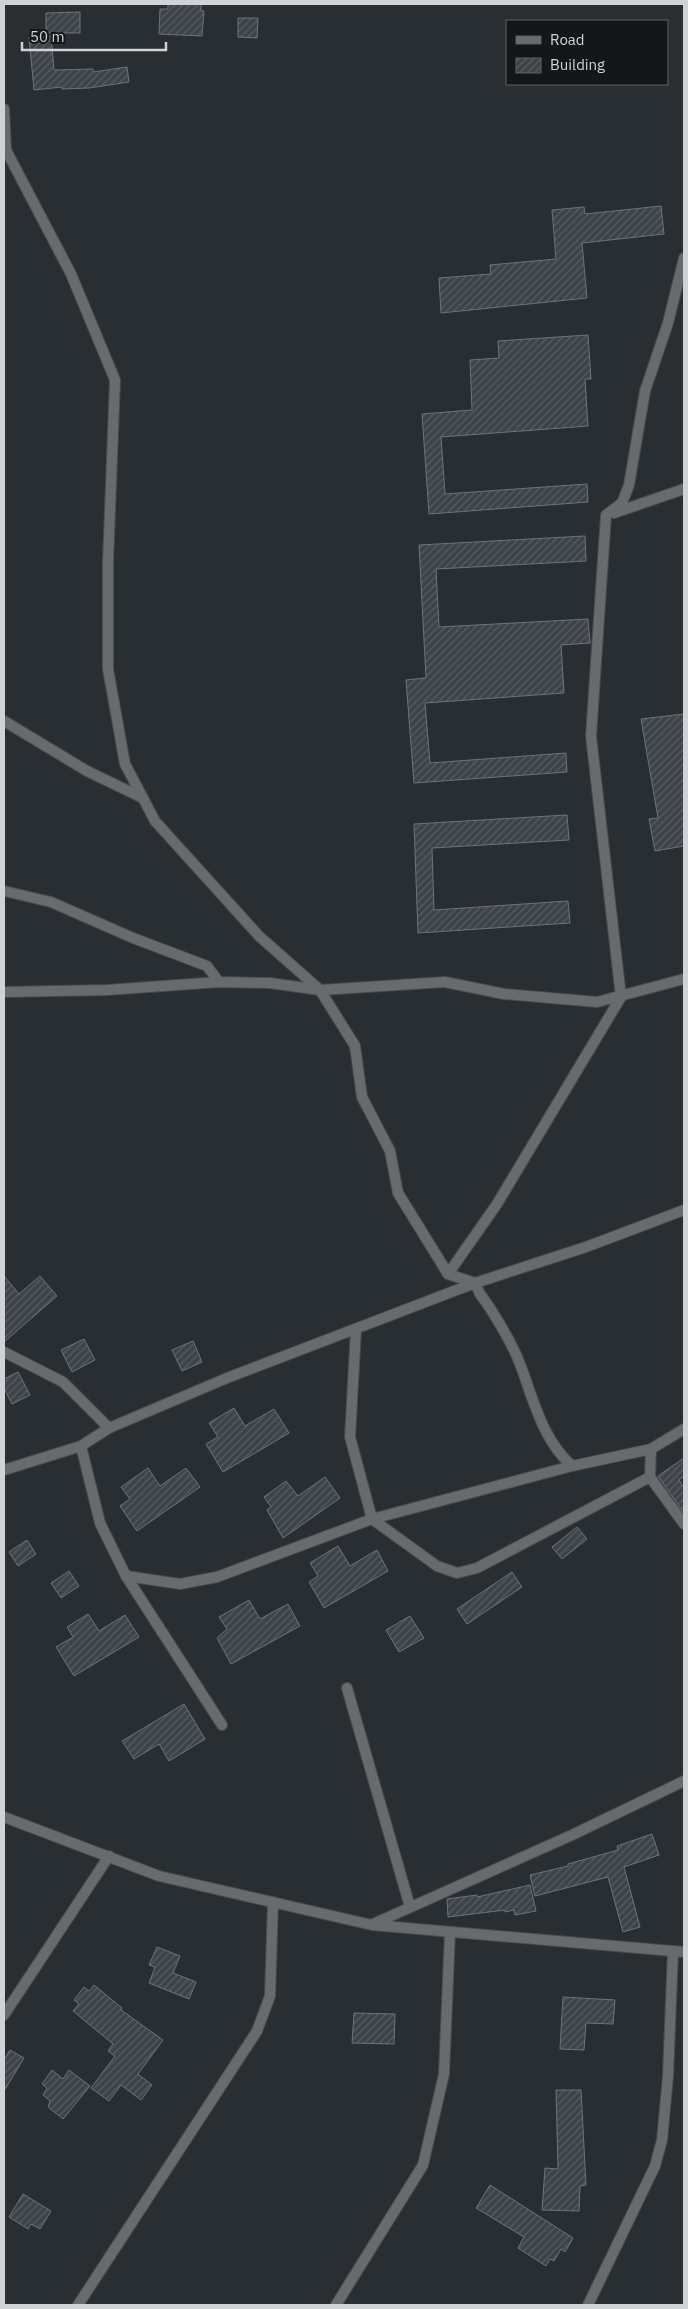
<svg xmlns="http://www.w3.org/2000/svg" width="688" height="2309" font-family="'IBM Plex Sans',sans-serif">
  <defs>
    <pattern id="building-hatch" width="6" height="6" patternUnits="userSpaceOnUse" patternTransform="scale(1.25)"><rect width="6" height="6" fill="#3d4348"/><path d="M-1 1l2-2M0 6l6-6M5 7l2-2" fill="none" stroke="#585d62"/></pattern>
  </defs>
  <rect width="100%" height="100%" fill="#292e33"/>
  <g fill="url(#building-hatch)" stroke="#6e747a">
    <path d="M168 4H201V11H204L202 36 159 34 160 9H168Z"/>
    <path d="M80 12V33H46V13Z"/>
    <path d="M238 18H258L257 38 238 37Z"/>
    <path d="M51 36 54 70 93 69V72L127 67 129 82 89 88 62 89V87L34 90 29 38Z"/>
    <path d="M661 206 664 234 582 243 587 298 441 313 439 278 491 274 490 265 556 259 552 210 584 207 585 214Z"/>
    <path d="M588 335 591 379H585L588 426 441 437 445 494 587 484 588 502 429 514 422 414 472 410 470 360 499 358 498 341Z"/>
    <path d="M585 536 586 561 436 569 439 627 588 619 590 643 561 645 564 693 425 703 430 763 566 753 567 772 414 783 406 680 426 678 419 545Z"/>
    <path d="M684 714V846L655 851 649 819 658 818 641 719Z"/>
    <path d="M567 815 569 840 432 848 434 910 568 901 570 923 418 933 414 824Z"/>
    <path d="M4 1276 19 1294 40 1276 57 1296 4 1342Z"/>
    <path d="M84 1339 95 1360 72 1372 61 1350Z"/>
    <path d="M193 1341 202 1362 182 1371 172 1350Z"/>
    <path d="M18 1372 30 1395 12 1404 4 1388V1379Z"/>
    <path d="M234 1408 245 1426 274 1409 289 1433 223 1472 206 1444 218 1437 209 1423Z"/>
    <path d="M684 1458V1476L679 1480 684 1488V1513L658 1476Z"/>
    <path d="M148 1468 160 1486 186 1468 200 1487 137 1531 120 1506 130 1499 121 1487Z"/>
    <path d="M325 1477 340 1498 283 1538 267 1510 271 1507 264 1497 286 1481 298 1496Z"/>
    <path d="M577 1527 587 1539 562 1559 552 1547Z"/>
    <path d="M27 1540 36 1554 18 1566 9 1552Z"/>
    <path d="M338 1546 350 1566 377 1550 388 1571 324 1608 309 1582 318 1576 310 1563Z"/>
    <path d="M69 1571 79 1586 61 1598 51 1583Z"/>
    <path d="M512 1572 522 1587 467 1624 457 1609Z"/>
    <path d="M249 1600 260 1619 288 1604 300 1626 231 1664 217 1638 227 1629 219 1617Z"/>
    <path d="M88 1614 99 1631 125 1615 139 1637 74 1676 56 1647 73 1637 67 1627Z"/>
    <path d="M410 1616 424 1638 399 1652 386 1630Z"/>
    <path d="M184 1704 205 1739 169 1761 159 1744 134 1759 122 1741Z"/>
    <path d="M652 1834 659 1855 624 1867 640 1927 623 1932 608 1877 535 1896 530 1875 568 1866V1864L618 1850 617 1846Z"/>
    <path d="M530 1885 536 1911 515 1915 514 1910 505 1912V1910L448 1917 447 1899 477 1895V1897Z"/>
    <path d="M157 1947 180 1956 173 1973 196 1982 189 1999 149 1983 155 1967 149 1965Z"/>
    <path d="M94 1985 122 2008 121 2010 163 2040 138 2074 152 2085 141 2100 121 2085 109 2101 91 2088 115 2056 108 2051 113 2044 73 2011 79 2004 74 2000 84 1987 89 1991Z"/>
    <path d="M563 1997 615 2000 613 2024 586 2023 584 2050 560 2049Z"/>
    <path d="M354 2013 395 2014 394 2044 352 2043Z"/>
    <path d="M10 2050 24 2058 4 2091V2060Z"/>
    <path d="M52 2070 63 2079 69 2070 90 2086 63 2119 48 2107 50 2101 43 2095 47 2088 42 2084Z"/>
    <path d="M556 2090H581L586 2185 580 2186 579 2211 542 2210 545 2168 558 2169Z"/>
    <path d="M490 2185 573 2238 565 2252 561 2249 554 2261 550 2259 546 2266 518 2248 524 2237 476 2208Z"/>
    <path d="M23 2194 51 2211 40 2229 31 2224 28 2229 9 2217Z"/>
  </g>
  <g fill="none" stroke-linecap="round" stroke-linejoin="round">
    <g stroke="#474c50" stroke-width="12">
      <g id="minor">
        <path d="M4 109 6 150 71 274 115 380 108 562V669L125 764 155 821 259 936 320 990 355 1046 362 1097 390 1151 398 1193 448 1274 475 1283 480 1294C493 1311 513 1345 520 1364 534 1401 542 1439 572 1466"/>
        <path d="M614 513 684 489"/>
        <path d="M4 721 87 771 143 798"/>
        <path d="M4 891 51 902 133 938 207 966 219 982"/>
        <path d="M4 992 107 990 219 982 270 983 320 990 445 982 504 994 597 1002 684 979"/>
        <path d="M448 1274 497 1204 621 997 591 736 606 515 622 503 629 485 645 391 668 323 684 258"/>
        <path d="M356 1329 350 1437 372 1519 572 1466 651 1449 684 1429"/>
        <path d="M4 1352 63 1382 109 1428"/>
        <path d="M81 1446 100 1523 126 1576 180 1584 217 1577 372 1519 437 1566 457 1573 477 1568 650 1477 684 1524"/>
        <path d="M4 1470 81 1446 109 1428 227 1378 475 1283 586 1247 684 1210"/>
        <path d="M650 1477 651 1449"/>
        <path d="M126 1576 222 1725"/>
        <path d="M347 1688 410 1907"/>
        <path d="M4 1817 159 1876 372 1925 684 1952"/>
        <path d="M373 1924 572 1835 684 1781"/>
        <path d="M4 2015 109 1856"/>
        <path d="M78 2305 257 2031 270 1996 273 1902"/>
        <path d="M336 2305 423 2165 444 2074 450 1932"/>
        <path d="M588 2305 655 2166 662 2140 668 2076 673 1951"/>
      </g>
    </g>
    <use href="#minor" stroke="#686b6d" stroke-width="10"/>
  </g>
  <rect width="688" height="2309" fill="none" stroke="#d0d3d6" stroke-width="10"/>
  <rect x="506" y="20" width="162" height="65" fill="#141618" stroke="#5f6264"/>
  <rect x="516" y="36" width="25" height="8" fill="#686b6d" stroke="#5f6264"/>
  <text x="550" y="45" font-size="15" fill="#d0d3d6">Road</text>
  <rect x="516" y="58" width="25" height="15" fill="url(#building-hatch)" stroke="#5f6264"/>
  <text x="550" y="70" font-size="15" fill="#d0d3d6">Building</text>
  <path d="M22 42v8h144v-8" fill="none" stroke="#d0d3d6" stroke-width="2.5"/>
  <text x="30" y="42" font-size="15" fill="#d0d3d6" stroke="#141618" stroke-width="4" paint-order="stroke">50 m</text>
</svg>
